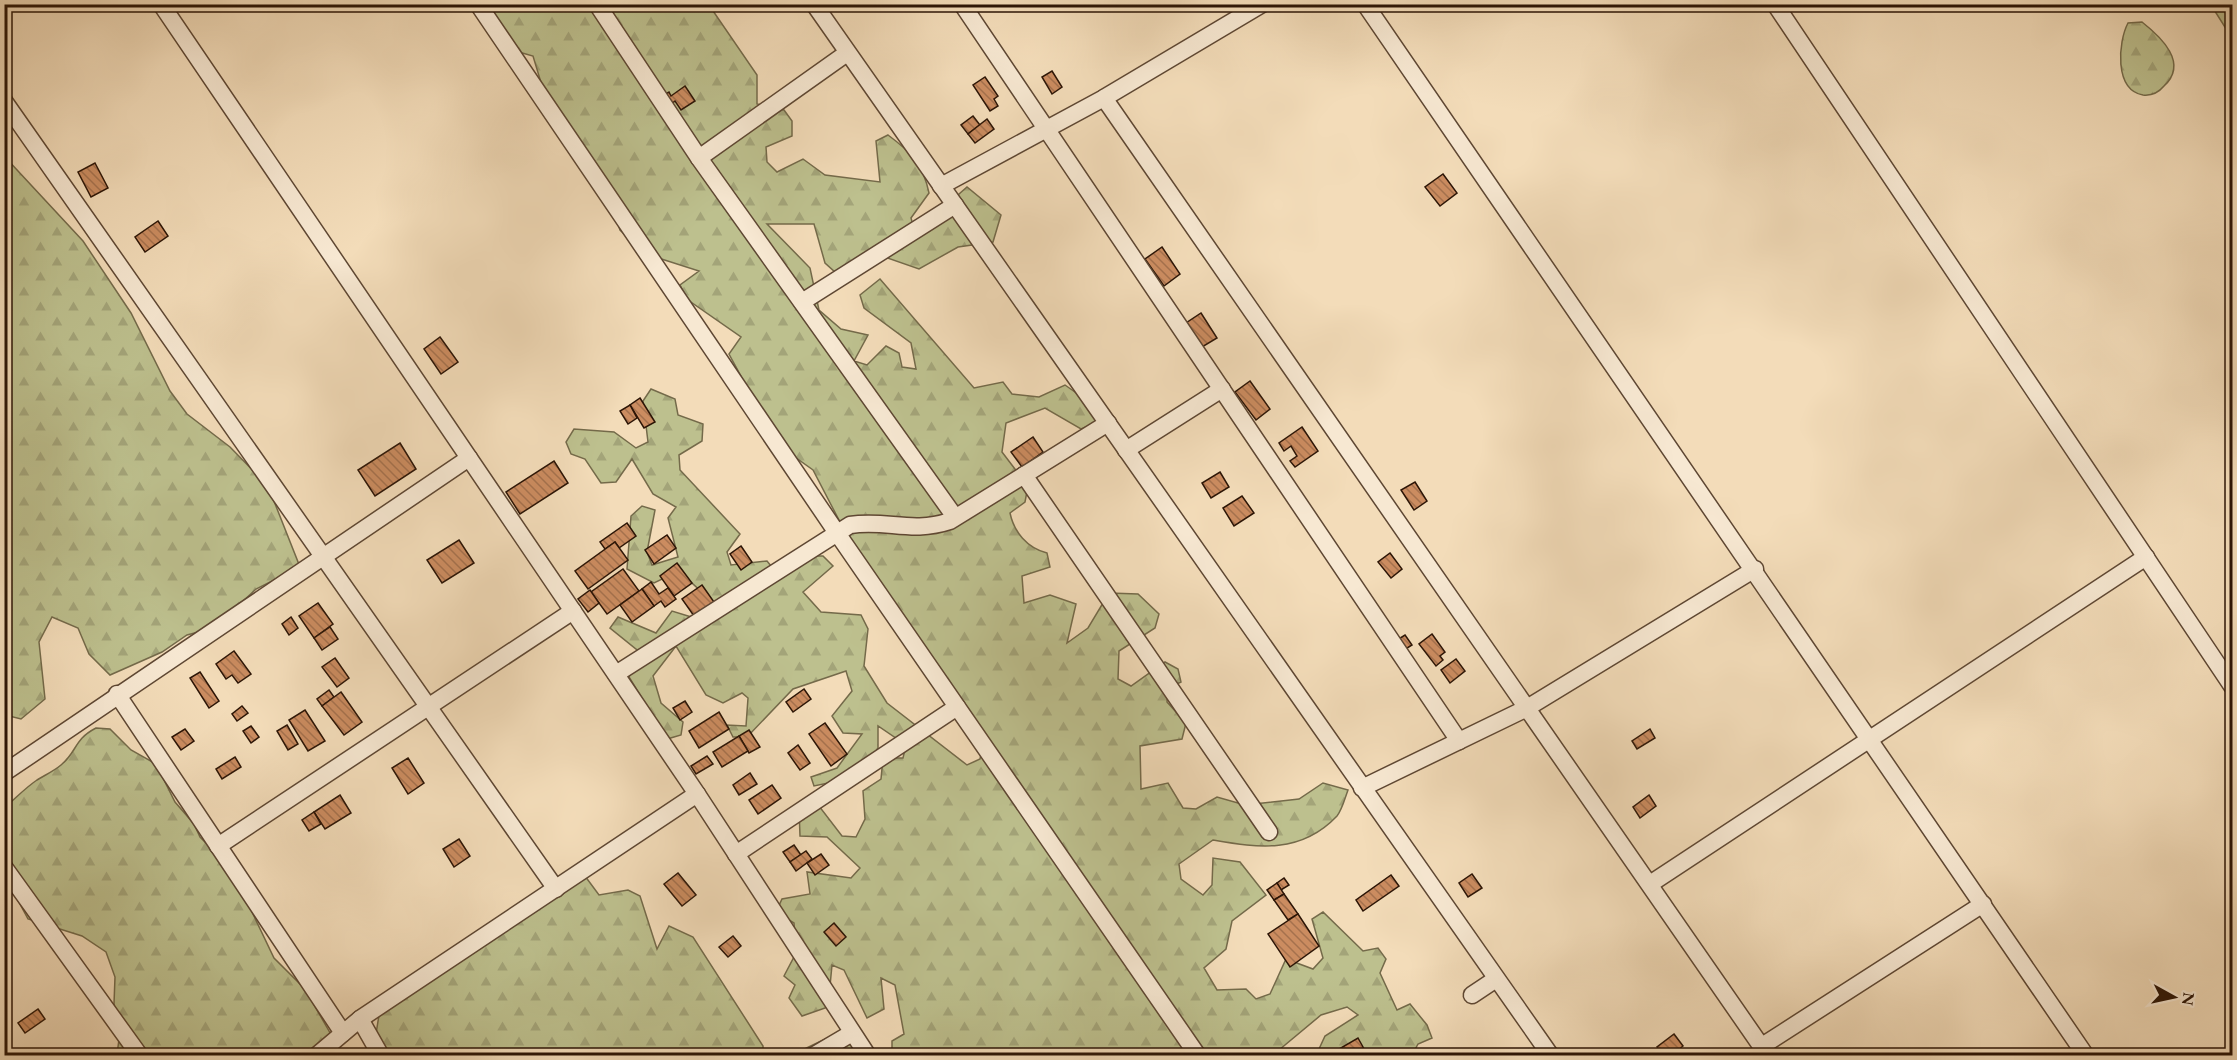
<svg xmlns="http://www.w3.org/2000/svg" width="2237" height="1060" font-family="'EB Garamond',serif">
  <defs>
    <pattern id="forest-firs" width="22" height="20" patternUnits="userSpaceOnUse" patternTransform="scale(1.5)"><rect width="22" height="20" fill="#bdc08e"/><path d="M5 1l3.5 6h-7zM16 11l3.5 6h-7z" fill="#a3a479"/></pattern>
    <pattern id="building-back-hatch" width="6" height="6" patternUnits="userSpaceOnUse" patternTransform="scale(1.5)"><rect width="6" height="6" fill="#cb8c60"/><path d="M-1 5l2 2M0 0l6 6M5-1l2 2" fill="none" stroke="#a5714d"/></pattern>
  </defs>
  <rect width="100%" height="100%" fill="#f3dcb9"/>
  <filter id="stains"><feTurbulence type="fractalNoise" baseFrequency=".00333" numOctaves="4"/><feColorMatrix values="0 0 0 0 .2 0 0 0 0 .09 0 0 0 0 .02 0 0 0 .5 -.17"/></filter>
  <radialGradient id="worn" r=".72"><stop offset=".6" stop-color="#630" stop-opacity="0"/><stop offset="1" stop-color="#630" stop-opacity=".3"/></radialGradient>
  <g fill="url(#forest-firs)" stroke="#746a4a" stroke-width="1.5">
    <path d="M484 5H709L757 75V104L784 110 792 121V136L766 147 767 162 777 172 803 159 825 175 880 182 876 141 888 135C911 152 923 164 929 193L911 218 915 233 967 187 1001 215 993 242 958 247 919 269 882 256 845 281 825 263 814 224H767L810 268 819 310 841 329 868 335 854 361 867 365 886 346 899 353 902 367 916 369 911 343 864 308 860 295 880 279 974 388 1003 382 1012 394 1039 397 1065 385 1099 409 1096 423 1081 429 1045 408 1006 423 1002 452 1028 486 1025 502 1010 513C1014 532 1027 548 1047 553L1050 567 1022 576 1024 603 1050 595 1076 604 1067 643 1088 628 1109 593 1138 594 1159 614 1155 628 1119 651 1118 679 1131 686 1165 662 1178 669 1181 682 1168 688 1167 702 1186 723 1182 739 1140 746 1141 789 1168 783 1183 808 1196 809 1217 797 1245 805 1299 799 1323 783 1348 790C1345 798 1342 810 1337 816 1301 854 1259 848 1213 840L1179 864 1181 879 1203 895 1212 885 1213 858 1240 862 1266 895 1232 921 1226 949 1204 968 1217 990 1246 989 1256 999 1270 994 1286 959 1313 969 1323 958 1312 919 1323 912 1363 951 1378 948 1386 959 1380 973 1397 1010 1410 1004 1427 1025 1432 1038 1418 1044 1412 1055H1328L1319 1049 1325 1036 1358 1015 1347 1007 1321 1015 1279 1050 1280 1055H892V1041L904 1034 895 985 881 978 884 1009 867 1018 844 970 832 965 828 1007 802 1016 789 998 795 985 784 976 796 953 794 923 776 912 782 899 810 894 807 872 851 878 860 868 827 837 800 836 799 809 819 806 842 836 856 837 865 819 863 791 881 779 883 758H903L906 745 878 726V748L857 777 814 786 811 777 837 768 862 734 843 733 832 716 852 691 846 671 793 689 747 737H733L727 725 746 726 748 698 742 693 723 703 706 695 676 646 653 676 661 703 683 722 681 735 667 739 629 677 642 654 610 628 618 617 656 633 672 611 698 619 709 599 679 571 654 583 627 569 631 516 642 506 655 510 647 552 652 565 678 557 668 518 676 507 653 494 632 459 616 482 601 483 585 459 571 454 566 442 574 429 614 432 636 448 648 442 643 401 651 389 675 399 678 415 703 424 702 441 679 455 680 470 740 534 727 552 731 565 767 561 776 572 810 556H823L833 566 803 592 821 612 861 615 868 629 864 666 887 703 967 765 980 759 983 745 895 628 813 470 778 445 729 354 741 337 688 300 680 285 699 271 646 254 620 230 612 205 552 119 533 56 512 50Z"/>
    <path d="M2211 5H2232V38L2230 35Z"/>
    <path d="M2142 22C2161 37 2189 63 2164 86 2159 92 2152 96 2143 95 2114 90 2118 42 2128 23Z"/>
    <path d="M5 157 83 241 131 313 170 391 187 414 230 447 268 486 300 567 256 589 214 628 187 635 162 652 110 675 89 654 78 628 52 617 39 642 45 699 21 719 5 715Z"/>
    <path d="M96 728 110 729 131 750 156 764 175 802 194 824 200 837 231 868 274 958 305 989 333 1038 309 1055H117L120 1031 114 1004 115 977 106 952 82 936 28 919 5 876 4 808C15 799 25 788 37 780 45 775 54 771 61 765 78 751 73 740 96 728Z"/>
    <path d="M582 872 599 895 628 890 640 896 657 949 669 926 693 937 763 1046V1055H384L376 1034 379 1015Z"/>
    <path d="M842 1031 862 1056H790Z"/>
  </g>
  <g fill="url(#building-back-hatch)" stroke="#2c1506" stroke-width="1.5">
    <path d="M1052 71 1062 87 1052 94 1042 77Z"/>
    <path d="M985 77 998 96 994 99 998 106 990 111 973 85Z"/>
    <path d="M685 86 695 101 681 110 675 101 670 105 664 95 669 92 671 96Z"/>
    <path d="M973 116 980 125 968 134 961 125Z"/>
    <path d="M987 119 994 129 975 143 968 134Z"/>
    <path d="M95 163 108 188 91 197 78 172Z"/>
    <path d="M1443 174 1457 193 1440 206 1425 187Z"/>
    <path d="M158 221 168 236 145 252 135 237Z"/>
    <path d="M1162 247 1180 274 1164 286 1145 259Z"/>
    <path d="M1201 313 1217 338 1202 347 1186 323Z"/>
    <path d="M440 337 458 362 441 374 424 349Z"/>
    <path d="M1250 381 1270 409 1256 420 1235 392Z"/>
    <path d="M640 398 655 422 644 428 630 405Z"/>
    <path d="M630 405 637 418 628 424 620 411Z"/>
    <path d="M1302 427 1318 451 1295 467 1290 461 1297 456 1291 446 1284 451 1279 443Z"/>
    <path d="M1033 437 1043 452 1022 467 1011 452Z"/>
    <path d="M400 443 416 469 375 496 358 470Z"/>
    <path d="M554 461 568 483 520 514 506 492Z"/>
    <path d="M1220 472 1229 487 1211 498 1202 483Z"/>
    <path d="M1415 482 1427 501 1414 510 1401 490Z"/>
    <path d="M1242 496 1254 513 1234 526 1223 508Z"/>
    <path d="M627 523 636 536 619 548 615 542 605 549 600 542Z"/>
    <path d="M667 535 676 548 654 564 645 550Z"/>
    <path d="M459 540 474 563 442 583 427 560Z"/>
    <path d="M615 542 628 560 588 589 575 571Z"/>
    <path d="M741 546 752 562 741 570 730 554Z"/>
    <path d="M1390 553 1402 569 1391 578 1378 562Z"/>
    <path d="M677 563 692 583 674 596 660 576Z"/>
    <path d="M623 569 639 591 607 614 591 592Z"/>
    <path d="M651 582 659 594 668 588 676 599 665 607 661 601 654 606 642 589Z"/>
    <path d="M702 585 714 602 694 616 682 599Z"/>
    <path d="M642 589 654 606 632 622 620 605Z"/>
    <path d="M590 590 599 603 588 612 578 599Z"/>
    <path d="M318 603 333 624 314 638 299 616Z"/>
    <path d="M291 617 298 628 289 635 282 624Z"/>
    <path d="M330 627 338 639 322 650 314 638Z"/>
    <path d="M1432 634 1445 652 1440 656 1443 660 1436 666 1419 644Z"/>
    <path d="M1405 635 1412 645 1404 650 1397 640Z"/>
    <path d="M234 651 251 674 238 683 232 675 226 679 216 664Z"/>
    <path d="M335 658 349 678 337 687 322 667Z"/>
    <path d="M1456 659 1465 671 1450 683 1441 670Z"/>
    <path d="M200 672 219 701 209 708 190 678Z"/>
    <path d="M804 689 811 699 793 712 786 702Z"/>
    <path d="M329 690 334 697 322 706 317 699Z"/>
    <path d="M341 692 362 722 344 735 322 706Z"/>
    <path d="M685 701 692 712 680 720 673 708Z"/>
    <path d="M242 706 248 713 237 721 232 714Z"/>
    <path d="M305 710 325 741 308 751 289 720Z"/>
    <path d="M719 712 729 729 699 748 689 731Z"/>
    <path d="M825 723 847 754 831 766 809 734Z"/>
    <path d="M287 725 298 744 288 750 277 731Z"/>
    <path d="M251 726 259 737 251 743 243 731Z"/>
    <path d="M185 729 194 741 181 750 172 737Z"/>
    <path d="M1650 729 1655 738 1637 749 1632 741Z"/>
    <path d="M749 730 760 747 749 753 739 736Z"/>
    <path d="M739 736 748 751 722 767 713 752Z"/>
    <path d="M798 745 810 763 800 770 788 753Z"/>
    <path d="M707 756 713 764 696 774 691 766Z"/>
    <path d="M235 757 241 767 222 779 216 769Z"/>
    <path d="M408 758 424 783 408 794 392 768Z"/>
    <path d="M750 773 757 784 739 795 733 785Z"/>
    <path d="M772 785 781 798 758 814 749 800Z"/>
    <path d="M340 795 351 813 325 829 314 812Z"/>
    <path d="M1649 795 1656 806 1640 818 1633 807Z"/>
    <path d="M314 812 321 824 309 831 302 820Z"/>
    <path d="M459 839 470 856 454 867 443 849Z"/>
    <path d="M794 845 801 855 790 862 783 852Z"/>
    <path d="M806 851 812 859 796 871 790 862Z"/>
    <path d="M821 854 829 865 815 875 807 863Z"/>
    <path d="M678 873 696 895 682 906 664 884Z"/>
    <path d="M1472 874 1482 888 1468 897 1459 883Z"/>
    <path d="M1391 875 1399 886 1363 911 1356 900Z"/>
    <path d="M1284 878 1289 885 1281 890 1277 883Z"/>
    <path d="M1277 883 1284 894 1274 900 1267 890Z"/>
    <path d="M1284 894 1298 914 1288 920 1274 900Z"/>
    <path d="M1298 914 1319 946 1290 967 1268 934Z"/>
    <path d="M834 923 846 937 836 946 824 932Z"/>
    <path d="M733 936 741 946 728 957 719 947Z"/>
    <path d="M38 1009 45 1019 25 1033 18 1023Z"/>
    <path d="M1674 1034 1683 1046 1671 1056H1663L1657 1047Z"/>
    <path d="M1358 1038 1368 1056H1327Z"/>
  </g>
  <g fill="none" stroke-linecap="round" stroke-linejoin="round">
    <g stroke="#5e4733" stroke-width="19">
      <g id="minor">
        <path d="M161 4 697 794 868 1056"/>
        <path d="M478 4 837 533 1198 1056"/>
        <path d="M597 4 699 158 955 517"/>
        <path d="M814 4 1551 1056"/>
        <path d="M962 4 1459 741"/>
        <path d="M1365 4 2086 1056"/>
        <path d="M1775 4 2232 686"/>
        <path d="M2231 4 2232 7"/>
        <path d="M1104 98 1768 1056"/>
        <path d="M4 101 556 889"/>
        <path d="M699 158 847 53"/>
        <path d="M941 186 1104 98 1262 4"/>
        <path d="M802 302 955 205"/>
        <path d="M1126 450 1222 389"/>
        <path d="M1024 475 1269 832"/>
        <path d="M616 674 850 525C887 519 911 534 950 521L1108 423"/>
        <path d="M117 694 343 1033"/>
        <path d="M4 773 469 458"/>
        <path d="M1362 788 1527 708 1755 569"/>
        <path d="M218 846 573 611"/>
        <path d="M736 854 957 707"/>
        <path d="M4 867 140 1056"/>
        <path d="M1650 884 2146 557"/>
        <path d="M1472 995 1496 979"/>
        <path d="M360 1019 381 1056"/>
        <path d="M1762 1046 1983 904"/>
        <path d="M316 1056 360 1019 697 794"/>
        <path d="M813 1056 852 1033"/>
      </g>
    </g>
    <use href="#minor" stroke="#f7e8d2" stroke-width="16"/>
  </g>
  <rect width="2237" height="1060" fill="none" stroke="#f3dcb9" stroke-width="24"/>
  <rect x="6" y="6" width="2225" height="1048" fill="none" stroke="#2c1506" stroke-width="3"/>
  <rect x="12" y="12" width="2213" height="1036" fill="none" stroke="#2c1506" stroke-width="1.5"/>
  <g transform="translate(2174 997) rotate(98)" stroke="#f7e8d2" stroke-width="4.5" paint-order="stroke">
  <path d="M0-4.5L10 22L0 15L-10 22Z" fill="#2c1506"/>
  <text y="-9" font-size="16" font-weight="bold" text-anchor="middle" fill="#2c1506">N</text>
  </g>
  <rect width="100%" height="100%" filter="url(#stains)"/>
  <rect width="100%" height="100%" fill="url(#worn)"/>
</svg>
